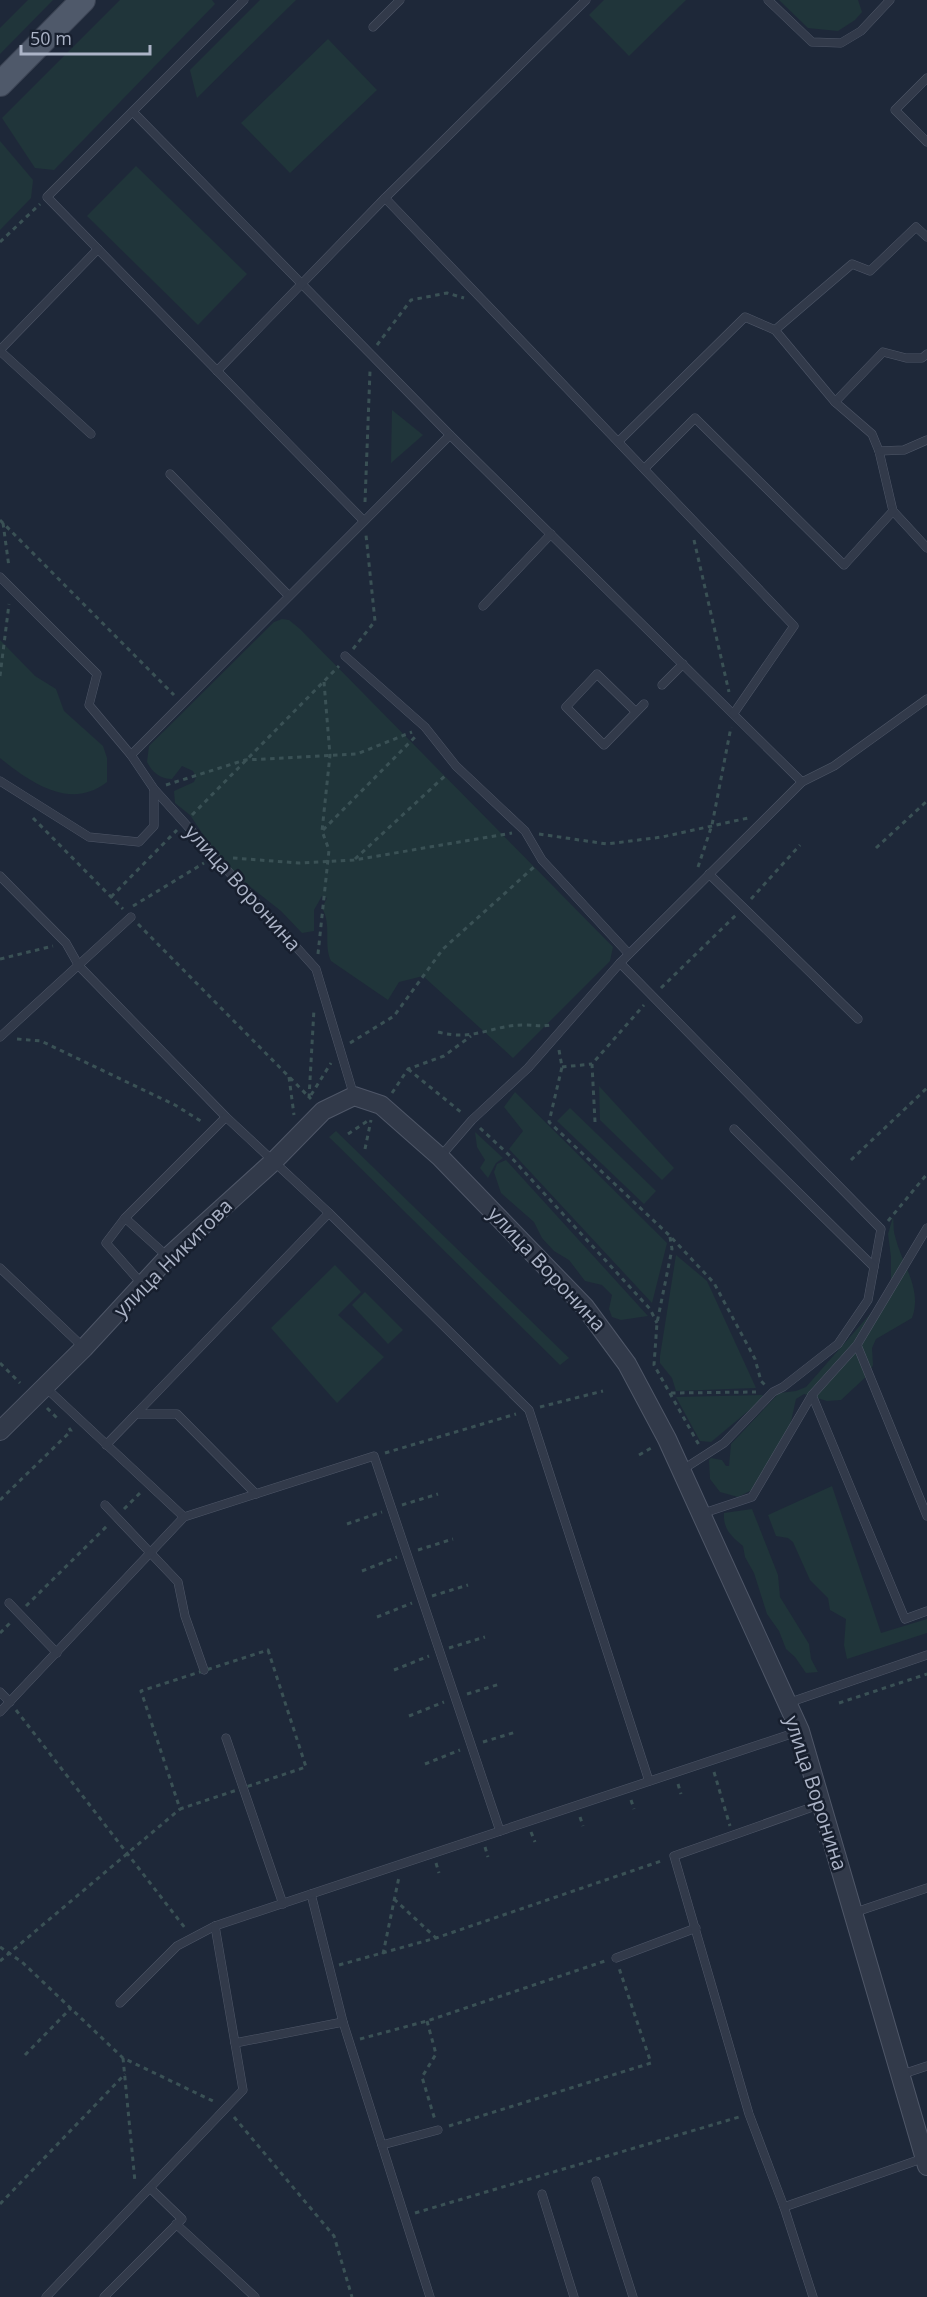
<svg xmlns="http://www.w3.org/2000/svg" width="927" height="2297" font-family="'Open Sans',sans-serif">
  <rect width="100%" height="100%" fill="#1e2839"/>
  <g fill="#20353a">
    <path d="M28 0H53L0 54V28Z"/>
    <path d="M120 0H212L215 4 54 170 35 168 2 118Z"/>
    <path d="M260 0H296L197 98 190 70Z"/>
    <path d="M604 0H686L629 56 589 15Z"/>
    <path d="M779 0H858L862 12 855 20 838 31 808 28Z"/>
    <path d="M328 39 377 90 290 173 241 123Z"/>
    <path d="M0 141 33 180 31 198 0 230Z"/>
    <path d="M136 166 247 274 198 325 87 216Z"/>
    <path d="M392 410 423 435 391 463Z"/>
    <path d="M282 619 289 620 300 629 613 947 610 961 513 1058 423 976 399 982 388 1000 331 961C323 944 332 925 322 908L327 898 322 896 314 910V931L302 933 281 911 224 866 190 815 175 803 174 791 194 782 196 777 193 771 182 766 172 779C160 779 152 772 147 762L149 746 274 622Z"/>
    <path d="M0 640 35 676 56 689 64 711 103 746 107 758V782C70 811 30 782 0 758Z"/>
    <path d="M599 1086 674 1168 662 1180 600 1120Z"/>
    <path d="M515 1092 667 1243 652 1303 509 1149 523 1131 504 1107Z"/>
    <path d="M570 1108 656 1191 644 1204 557 1121Z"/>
    <path d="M336 1131 569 1358 560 1365 329 1137Z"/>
    <path d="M475 1132 503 1158 496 1163 488 1178 480 1168 485 1160 477 1147Z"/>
    <path d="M506 1160 648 1316 621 1320 612 1317 609 1309 612 1295 602 1285 585 1281 569 1260 554 1251 542 1238 534 1222 501 1193 494 1172 497 1164Z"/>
    <path d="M893 1217C894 1223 893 1230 895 1236 901 1263 923 1289 912 1318L876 1339 872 1348 873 1365 869 1374 841 1400 827 1401 804 1394 796 1399 790 1426 754 1489 738 1497 720 1492 710 1479 709 1460 711 1458 722 1460 726 1466H729L731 1444 779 1393 796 1391 806 1387 885 1297 891 1285V1257L888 1234Z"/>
    <path d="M676 1255 707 1281 756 1388 676 1391 672 1378 660 1363V1356Z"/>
    <path d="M335 1265 361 1292 338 1315 384 1357 337 1403 271 1328Z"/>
    <path d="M365 1292 403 1330 388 1344 352 1305Z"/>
    <path d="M763 1395 759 1402 711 1442 700 1441 676 1397Z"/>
    <path d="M832 1486 881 1633 927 1619V1633L847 1659 844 1645 846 1619 830 1610 828 1598 810 1580 793 1542 788 1538 776 1536 768 1515Z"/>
    <path d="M752 1509 778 1575 780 1597 809 1644 811 1659 818 1672 806 1673 795 1657 786 1649 779 1631 767 1614 754 1573 745 1557 743 1546C731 1536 723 1529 724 1513Z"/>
  </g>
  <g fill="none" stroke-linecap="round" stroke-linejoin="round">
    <g stroke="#4f5768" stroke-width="9">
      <g id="service">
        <path d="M244 0 47 197 364 521"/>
        <path d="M768 0 812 42 841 43 861 31 890 0"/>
        <path d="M373 27 400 0"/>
        <path d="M927 78 895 110 927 142"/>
        <path d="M133 112 450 435 802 782"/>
        <path d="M385 198 794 626 734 713"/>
        <path d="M775 330 852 264 870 271 916 227 927 237"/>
        <path d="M0 350 98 249"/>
        <path d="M0 351 91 434"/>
        <path d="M217 371 385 198 586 0"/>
        <path d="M835 402 883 352 906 358H922L927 354"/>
        <path d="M619 441 745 317 775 330 835 402 872 434 879 451 893 511 927 548"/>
        <path d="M879 451 904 450 927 440"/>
        <path d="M645 468 695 418 844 565 893 511"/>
        <path d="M170 474 289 596"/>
        <path d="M0 577 97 674 89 705 131 755 154 789 316 969 354 1096"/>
        <path d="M483 606 551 534"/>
        <path d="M345 656 425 727 456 766 525 831 542 860 629 954"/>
        <path d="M662 685 683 664"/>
        <path d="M636 712 597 674 566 707 604 745 644 704"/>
        <path d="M131 755 450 435"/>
        <path d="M0 781 89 837 139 842 154 826V790"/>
        <path d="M709 874 858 1019"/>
        <path d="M0 876 66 943 79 966 226 1117 329 1213 529 1410 649 1781"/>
        <path d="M620 963 881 1229 868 1300 838 1344 783 1387 773 1392 724 1443 682 1470"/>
        <path d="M0 1037 131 917"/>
        <path d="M734 1129 874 1267"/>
        <path d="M440 1157 472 1120 528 1068 620 963 802 782 834 766 927 699"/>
        <path d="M125 1218 106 1243 142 1284"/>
        <path d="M168 1257 125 1218 226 1117"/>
        <path d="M0 1268 83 1347"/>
        <path d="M857 1345 927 1516"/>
        <path d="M45 1387 184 1517"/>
        <path d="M812 1395 905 1619 927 1611"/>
        <path d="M136 1414 329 1213"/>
        <path d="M106 1445 136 1414H177L256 1494"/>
        <path d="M105 1505 178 1582 185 1616 204 1670"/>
        <path d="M701 1514 752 1497 812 1395 857 1345 927 1228"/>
        <path d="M9 1603 57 1653"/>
        <path d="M0 1692 10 1702"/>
        <path d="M788 1703 927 1655"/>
        <path d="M0 1712 184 1517 374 1456 500 1831"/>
        <path d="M226 1738 283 1904"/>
        <path d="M311 1894 343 2022"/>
        <path d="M853 1913 927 1888"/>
        <path d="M616 1958 696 1928"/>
        <path d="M120 2003 177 1946 215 1926 800 1731"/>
        <path d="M235 2043 343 2022 430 2297"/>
        <path d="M900 2075 927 2066"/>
        <path d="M382 2145 438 2130"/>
        <path d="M596 2181 633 2297"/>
        <path d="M542 2194 574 2297"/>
        <path d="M784 2207 924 2158"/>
        <path d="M176 2224 255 2297"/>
        <path d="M46 2297 243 2090 215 1926"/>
        <path d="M104 2297 182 2219 150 2188"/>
        <path d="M813 2297 784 2207 749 2114 674 1856 821 1804"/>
      </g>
    </g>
    <g stroke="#4f5768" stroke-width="20">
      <path id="tertiary" d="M0 1431 84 1348 168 1257 274 1161 323 1111 354 1096 381 1105 440 1157 585 1307 627 1364 667 1439 800 1731 927 2166"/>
    </g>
    <g stroke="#3b4353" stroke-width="26">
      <path id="primary" d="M0 84 83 0"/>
    </g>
    <g stroke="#3a5155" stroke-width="3" stroke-dasharray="4.5 4.5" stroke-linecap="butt">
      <path d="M0 242 40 204"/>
      <path d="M377 345 411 300 447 293 464 298"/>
      <path d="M365 502 370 371"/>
      <path d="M0 520 174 695"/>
      <path d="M3 523 9 567"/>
      <path d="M694 540 729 692"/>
      <path d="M353 649 375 621 366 535"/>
      <path d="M0 676 9 604"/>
      <path d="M166 785 245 760 357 754 412 732"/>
      <path d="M192 815 339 666"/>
      <path d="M33 818 123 909"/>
      <path d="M323 830 418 734"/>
      <path d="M539 834 607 844 662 837 748 818"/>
      <path d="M876 848 927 801"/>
      <path d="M233 858 299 863 354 860 512 833"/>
      <path d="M355 859 447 774"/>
      <path d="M698 867 712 825 731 727"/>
      <path d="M111 897 177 830"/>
      <path d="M751 899 800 845"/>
      <path d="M133 906 204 863"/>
      <path d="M138 924 311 1099"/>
      <path d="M318 954 329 850 322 831 330 755 324 682"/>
      <path d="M0 959 53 946"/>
      <path d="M661 988 736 915"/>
      <path d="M438 1032C475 1042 493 1024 526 1025 535 1025 540 1027 550 1025"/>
      <path d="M17 1039 41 1041 175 1105 204 1123"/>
      <path d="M350 1043 394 1016 443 949 534 867"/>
      <path d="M559 1050 562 1067 549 1122 670 1236 714 1283 755 1359 761 1381 765 1385"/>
      <path d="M562 1067 592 1064"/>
      <path d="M408 1069 462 1113"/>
      <path d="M289 1077 294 1115"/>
      <path d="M392 1093 408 1069 444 1056 471 1036"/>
      <path d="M311 1095 331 1063"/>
      <path d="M309 1098 314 1009"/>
      <path d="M595 1122 592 1064 644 1005"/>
      <path d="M480 1128 509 1155 650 1309 657 1323"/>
      <path d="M348 1134 369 1120"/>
      <path d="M365 1149 371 1120"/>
      <path d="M851 1160 927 1088"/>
      <path d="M888 1221 927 1174"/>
      <path d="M670 1237 672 1249 657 1323 654 1365 699 1445"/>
      <path d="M0 1363 20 1383"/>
      <path d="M671 1393 756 1392"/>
      <path d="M540 1407 603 1391"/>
      <path d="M47 1408 57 1418"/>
      <path d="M385 1453 516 1414"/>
      <path d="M639 1455 653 1447"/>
      <path d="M0 1500 71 1431 69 1428"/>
      <path d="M402 1505 438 1494"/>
      <path d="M124 1509 141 1492"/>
      <path d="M347 1524 382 1512"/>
      <path d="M418 1550 453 1539"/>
      <path d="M362 1571 397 1557"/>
      <path d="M432 1596 468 1585"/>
      <path d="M26 1606 109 1524"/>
      <path d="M377 1617 412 1603"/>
      <path d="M0 1633 11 1622"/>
      <path d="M449 1648 485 1637"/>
      <path d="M268 1650 306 1767 180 1809 141 1691Z"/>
      <path d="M394 1670 429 1656"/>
      <path d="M467 1694 500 1684"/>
      <path d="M839 1703 927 1674"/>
      <path d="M16 1710 185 1928"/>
      <path d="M409 1716 444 1702"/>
      <path d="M483 1742 516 1732"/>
      <path d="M425 1764 460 1750"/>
      <path d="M714 1772 730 1826"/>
      <path d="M678 1784 681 1794"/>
      <path d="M631 1800 634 1809"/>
      <path d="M580 1817 583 1826"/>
      <path d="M531 1832 535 1842"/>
      <path d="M485 1847 488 1857"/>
      <path d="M436 1863 439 1873"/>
      <path d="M394 1899 436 1938"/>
      <path d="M0 1947 22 1962 123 2058 215 2102"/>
      <path d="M383 1954 399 1877"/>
      <path d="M0 1961 180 1809"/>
      <path d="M339 1965 436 1938 664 1860"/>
      <path d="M427 2021 436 2054 422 2077 435 2120"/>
      <path d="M360 2039 427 2021 605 1961"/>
      <path d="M25 2055 71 2008"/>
      <path d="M123 2058 135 2182"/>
      <path d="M234 2117 334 2236 352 2297"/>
      <path d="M449 2126 651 2063 619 1968"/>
      <path d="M0 2204 125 2074"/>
      <path d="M415 2213 739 2117"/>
    </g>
    <use href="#service" stroke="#323a4a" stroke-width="8"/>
    <use href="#tertiary" stroke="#323a4a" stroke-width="18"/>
    <use href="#primary" stroke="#4f596a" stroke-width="24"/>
  </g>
  <g text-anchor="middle" stroke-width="5" stroke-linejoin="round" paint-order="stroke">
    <g font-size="20" fill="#acb4c7" stroke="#171f2e">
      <text transform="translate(243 888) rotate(48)" y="7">улица Воронина</text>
      <text transform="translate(173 1258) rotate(-45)" y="7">улица Никитова</text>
      <text transform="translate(547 1269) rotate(47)" y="7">улица Воронина</text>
      <text transform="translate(816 1793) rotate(72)" y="7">улица Воронина</text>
    </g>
  </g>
  <path d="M21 45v9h129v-9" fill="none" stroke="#acb4c7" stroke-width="3"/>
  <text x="30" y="45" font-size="18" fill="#acb4c7" stroke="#171f2e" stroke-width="4.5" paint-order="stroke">50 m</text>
</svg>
